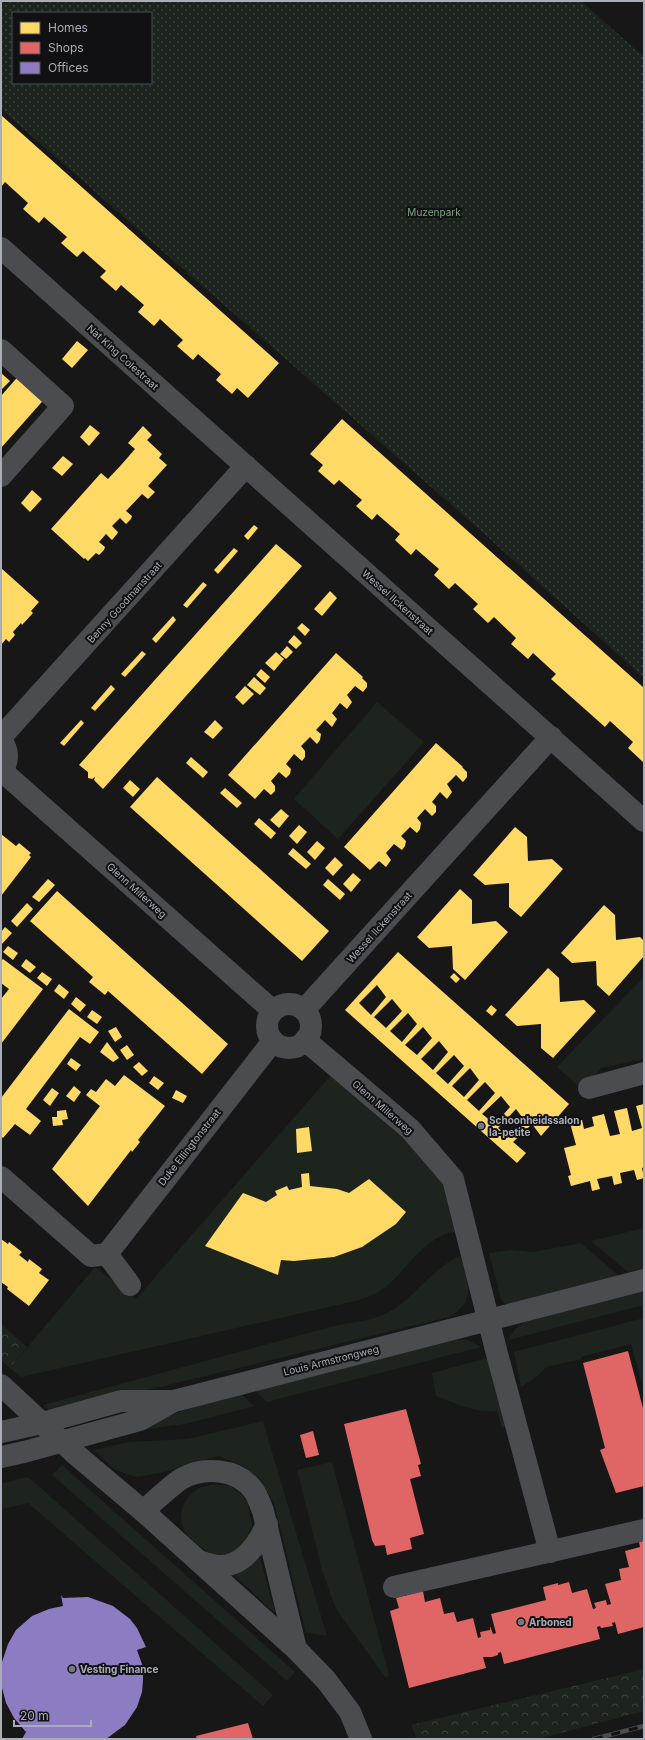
<svg xmlns="http://www.w3.org/2000/svg" width="645" height="1740" font-family="Inter,sans-serif">
  <defs>
    <pattern id="forest-crowns" width="20" height="18" patternUnits="userSpaceOnUse"><rect width="20" height="18" fill="#1d241e"/><path d="M2 6a3 3 0 1 1 6 0M12 15a3 3 0 1 1 6 0" fill="none" stroke="#3b413d"/></pattern>
    <pattern id="park-dots" width="8" height="8" patternUnits="userSpaceOnUse"><rect width="8" height="8" fill="#1d241e"/><path d="M2 2h.1M6 6h.1" fill="none" stroke="#3b413d" stroke-width="1.8" stroke-linecap="round"/></pattern>
  </defs>
  <rect width="100%" height="100%" fill="#171717"/>
  <g fill="#1d241e">
    <path d="M377 702 424 742 338 839 294 799Z"/>
    <path d="M644 977V1059L601 1068 583 1090 557 1067Z"/>
    <path d="M331 1075 417 1150 445 1187 457 1231C421 1238 409 1269 383 1289 370 1299 349 1302 333 1306L21 1377 10 1368 95 1267 136 1299Z"/>
    <path d="M644 1228V1268L628 1272 591 1241Z"/>
    <path d="M581 1243 619 1276 508 1304 504 1303 501 1299 489 1253 512 1250 534 1252Z"/>
    <path d="M460 1256C463 1260 464 1266 465 1271 471 1292 470 1305 449 1317L52 1413 43 1405 338 1325C355 1322 373 1321 389 1312 415 1298 432 1268 460 1256Z"/>
    <path d="M642 1292 644 1294V1305L508 1340 514 1330 526 1321Z"/>
    <path d="M644 1318V1391L631 1344 581 1357 582 1359 546 1367 536 1377 521 1387 514 1352Z"/>
    <path d="M455 1340H467L481 1347 267 1402 255 1391Z"/>
    <path d="M488 1358 507 1426 502 1428 497 1411C475 1413 457 1404 436 1396L432 1373Z"/>
    <path d="M241 1394 254 1406 185 1424 137 1430 136 1428 193 1407Z"/>
    <path d="M263 1421 271 1449 327 1636 306 1633 274 1503 260 1479 243 1466 218 1456 160 1473 136 1477 115 1470 94 1450 129 1442 188 1439Z"/>
    <path d="M332 1462 389 1675 386 1678 336 1609 322 1570 297 1470Z"/>
    <path d="M62 1465 295 1672 287 1681 52 1475Z"/>
    <path d="M25 1477 29 1478 33 1481 273 1695 263 1706 28 1503 1 1509V1484Z"/>
    <path d="M213 1484 230 1486 242 1495 248 1504 252 1526 244 1542 229 1556 215 1558C207 1551 189 1539 185 1531 176 1516 183 1497 198 1489 202 1486 208 1486 213 1484Z"/>
    <path d="M260 1558 275 1613 235 1576Z"/>
  </g>
  <g fill="url(#forest-crowns)">
    <path d="M1 1324 27 1347 10 1368 1 1360Z"/>
    <path d="M644 1669V1711L538 1739H417L411 1725Z"/>
  </g>
  <path fill="url(#park-dots)" fill-rule="evenodd" d="M1 1H581L644 57V678L471 522 1 109ZM13 13H151V83H13Z"/>
  <g fill="#ffd966" fill-rule="evenodd">
    <path d="M1 115 279 363 248 398 237 388 232 394 216 380 221 374 198 354 193 360 177 346 183 340 160 319 154 326 138 312 144 305 121 285 116 291 100 277 106 271 83 251 77 257 61 243 67 237 44 217 39 223 23 209 28 203 5 182 1 187Z"/>
    <path d="M77 341 88 350 72 368 62 359Z"/>
    <path d="M22 372 48 395 1 448V396Z"/>
    <path d="M1 373 10 381 2 389H1Z"/>
    <path d="M342 419 644 688 643 762 628 748 633 742 610 721 605 727 551 679 556 674 533 653 528 659 511 644 516 638 494 617 488 623 473 609 478 604 455 583 449 589 434 575 439 569 416 549 411 555 395 540 400 534 377 514 372 520 356 506 362 500 339 480 334 485 318 471 323 465 310 454Z"/>
    <path d="M90 425 100 433 89 446 80 437Z"/>
    <path d="M143 426 152 435 147 440 162 454 159 458 167 465 148 486 155 492 148 499 142 494 126 511 132 516 131 519 126 524 120 518 112 526 118 532 117 534 112 540 106 534 99 542 105 547 104 550 99 555 96 553 88 561 85 558 84 559 51 529 101 473 108 479 122 464 135 449 128 443Z"/>
    <path d="M63 456 73 464 62 476 52 468Z"/>
    <path d="M32 490 42 499 30 512 21 503Z"/>
    <path d="M254 525 258 528 248 540 244 536Z"/>
    <path d="M276 544 302 566 103 789 94 780 95 777 92 779 88 778V772L79 765Z"/>
    <path d="M234 548 238 551 218 574 214 570Z"/>
    <path d="M1 568 39 602 31 611 33 613 22 625 21 623 13 632 15 635 9 642 6 639 1 645Z"/>
    <path d="M203 582 207 585 187 608 183 605Z"/>
    <path d="M330 591 337 598 322 616 314 609Z"/>
    <path d="M173 616 176 620 156 643 152 639Z"/>
    <path d="M302 623 310 630 305 636 297 628Z"/>
    <path d="M294 635 302 643 296 649 288 642Z"/>
    <path d="M287 646 293 652 286 659 280 654Z"/>
    <path d="M142 651 146 654 125 677 121 674Z"/>
    <path d="M276 652 284 659 274 671 265 663Z"/>
    <path d="M336 653 363 677 362 678 367 683V687L363 692 355 686 347 695 352 702 347 709 340 703 332 713 337 719 332 727 325 720 316 730 321 734 320 740 317 744 310 737 301 746 305 751V757L302 761 294 754 286 764 291 769 290 774 286 778 279 772 271 781 275 786V791L271 795 264 789 255 799 228 775Z"/>
    <path d="M261 669 270 677 265 683 256 675Z"/>
    <path d="M254 677 266 688 260 695 247 685Z"/>
    <path d="M111 685 115 689 95 711 91 708Z"/>
    <path d="M245 686 254 694 243 705 235 697Z"/>
    <path d="M81 720 84 723 64 746 60 743Z"/>
    <path d="M215 720 223 728 213 739 204 732Z"/>
    <path d="M436 743 463 767H462L467 772V777L463 782 456 775 447 784 452 792 447 799 440 792 432 802 436 806V812L432 816 425 809 417 818 421 823 420 829 417 833 410 827 401 836 406 841 405 846 402 850 394 844 386 853 391 860 386 867 379 861 370 870 344 847Z"/>
    <path d="M191 757 208 772 203 778 186 763Z"/>
    <path d="M157 777 329 931 302 961 130 807Z"/>
    <path d="M130 780 140 789 133 797 123 788Z"/>
    <path d="M225 788 242 803 237 808 220 793Z"/>
    <path d="M281 809 289 816 279 828 270 820Z"/>
    <path d="M259 818 276 833 271 839 254 824Z"/>
    <path d="M299 825 307 832 297 844 289 836Z"/>
    <path d="M515 827 527 837 528 861 552 859 563 869 521 917 509 907V883L485 885 473 875Z"/>
    <path d="M1 834 16 846 19 843 31 853 29 855 31 857 1 896Z"/>
    <path d="M317 841 325 848 315 860 307 852Z"/>
    <path d="M293 848 311 864 306 869 288 854Z"/>
    <path d="M335 857 343 865 333 876 325 868Z"/>
    <path d="M353 873 361 880 351 892 343 884Z"/>
    <path d="M48 879 55 885 39 902 32 897Z"/>
    <path d="M328 879 345 894 340 900 323 885Z"/>
    <path d="M460 889 472 900V924L496 921 508 932 465 980 453 969 452 946 429 948 417 937Z"/>
    <path d="M57 891 228 1044 202 1074 108 991 105 995 89 982 93 977 30 921Z"/>
    <path d="M27 903 33 909 17 927 11 921Z"/>
    <path d="M604 905 615 915 616 940 640 937 644 941V956L609 996 597 985 596 961 572 963 561 953Z"/>
    <path d="M5 927 12 933 1 945V932Z"/>
    <path d="M8 946 18 953 13 960 3 952Z"/>
    <path d="M398 952 569 1104 541 1136 532 1124 513 1142 526 1153 517 1163 345 1010ZM377 985 386 997 371 1015 359 1003ZM392 999 402 1011 386 1028 374 1017ZM408 1013 417 1024 402 1042 390 1031ZM423 1027 432 1038 417 1055 405 1045ZM439 1041 448 1052 433 1070 421 1059ZM454 1055 464 1066 448 1084 436 1073ZM470 1068 479 1080 464 1097 452 1086ZM485 1082 495 1093 479 1111 467 1100ZM501 1096 510 1107 495 1124 482 1114ZM516 1109 525 1121 510 1138 498 1128Z"/>
    <path d="M3 959 43 989 1 1044V999L9 989 1 983V961Z"/>
    <path d="M26 959 36 967 30 973 21 966Z"/>
    <path d="M548 968 559 978 560 1002 584 1000 596 1011 553 1058 541 1048V1024L517 1026 505 1015Z"/>
    <path d="M42 972 52 979 47 986 37 978Z"/>
    <path d="M454 973 460 979 456 983 450 977Z"/>
    <path d="M59 984 69 992 64 999 54 991Z"/>
    <path d="M76 997 86 1005 80 1012 71 1004Z"/>
    <path d="M491 1005 497 1010 492 1016 486 1011Z"/>
    <path d="M69 1009 99 1032 90 1044 80 1037 26 1109 41 1121 30 1135 15 1124 3 1138 1 1136V1098Z"/>
    <path d="M92 1010 102 1017 97 1024 87 1017Z"/>
    <path d="M116 1027 122 1037 115 1042 108 1031Z"/>
    <path d="M107 1042 119 1058 113 1062 100 1052Z"/>
    <path d="M127 1045 134 1055 127 1060 120 1050Z"/>
    <path d="M71 1058 81 1065 76 1071 67 1064Z"/>
    <path d="M139 1062 148 1071 142 1076 133 1067Z"/>
    <path d="M124 1075 165 1106 138 1140 140 1142 132 1152 131 1150 128 1154 88 1206 52 1169 100 1106 86 1095 91 1089 96 1092 106 1079 115 1086Z"/>
    <path d="M154 1076 164 1083 158 1090 149 1083Z"/>
    <path d="M74 1086 81 1092 74 1102 66 1096Z"/>
    <path d="M52 1088 59 1093 50 1106 43 1100Z"/>
    <path d="M176 1090 187 1096 183 1103 172 1098Z"/>
    <path d="M644 1104V1167L642 1168 644 1178 637 1180 634 1170 620 1173 622 1183 614 1185 612 1176 597 1179 600 1189 592 1191 590 1181 571 1186 568 1176 571 1175 564 1148 576 1145 570 1123 582 1120 584 1129 594 1126 592 1117 604 1114 610 1136 620 1134 614 1111 627 1108 632 1131 642 1128 636 1106Z"/>
    <path d="M66 1110 68 1119 62 1120 63 1125 53 1126 52 1117H57V1111Z"/>
    <path d="M309 1127 312 1151 297 1153 296 1129Z"/>
    <path d="M309 1173 310 1186 337 1189 349 1193 369 1179 406 1212 396 1224 362 1247 334 1257 294 1261 281 1260 278 1275 205 1246 243 1193 266 1202 277 1195 275 1191 287 1186 289 1190 302 1187 301 1174Z"/>
    <path d="M1 1239 8 1244 9 1242 22 1252 19 1255 28 1262 29 1259 42 1269 39 1273 49 1280 29 1306 7 1289 8 1287 1 1282Z"/>
  </g>
  <g fill="#e06666">
    <path d="M628 1351 644 1412V1486L616 1493 600 1450 605 1448 583 1363Z"/>
    <path d="M406 1409 421 1464 418 1465 421 1476 410 1479 424 1534 410 1538 412 1549 387 1555 385 1545 375 1546 372 1540 344 1424Z"/>
    <path d="M313 1431 319 1455 306 1458 300 1435Z"/>
    <path d="M644 1535V1627L618 1634 615 1622 612 1623 613 1626 601 1628 600 1626 597 1627 600 1639 504 1664 501 1652 498 1653V1655L492 1657H483L486 1668 409 1688 390 1611 399 1608 396 1598 423 1591 425 1602 440 1598 444 1614 454 1612 457 1622 473 1618 478 1638 481 1637 480 1632 490 1630V1626L493 1634 496 1633 491 1614 546 1600 543 1587 558 1583V1585L569 1582 572 1593 587 1589 593 1609 596 1608 594 1603 606 1600 607 1605 611 1604 605 1584 621 1580 619 1569 629 1567 625 1551 640 1547 638 1537Z"/>
    <path d="M248 1723 253 1739H197L196 1736Z"/>
  </g>
  <path fill="#8e7cc3" d="M61 1595 63 1598 88 1597 113 1606 130 1619 137 1628 146 1647 137 1650 143 1667V1680L142 1692 137 1707 125 1725 106 1739H22L26 1732 14 1718 6 1703 1 1684V1665L8 1644 16 1630 32 1616 49 1609 63 1606Z"/>
  <g fill="none" stroke-linecap="round" stroke-linejoin="round">
    <g stroke="#4b4c50" stroke-width="22">
      <path d="M1 248 644 821"/>
      <path d="M1 350 63 406 1 476"/>
      <path d="M1 737 246 466"/>
      <path d="M1 740C9 750 9 762 1 771"/>
      <path d="M2 771 272 1010"/>
      <circle cx="289" cy="1026" r="22"/>
      <path d="M304 1010 551 737"/>
      <path d="M305 1040 410 1129 453 1179 496 1350 550 1552"/>
      <path d="M589 1088 644 1073"/>
      <path d="M1 1177 91 1256 107 1254"/>
      <path d="M130 1285 107 1254 273 1041"/>
      <path d="M1 1385 73 1452 143 1511 296 1649 326 1680 350 1712 361 1739"/>
      <path d="M1 1432 42 1423 121 1401H172"/>
      <path d="M1 1457 24 1452 140 1420 174 1401 644 1280"/>
      <path d="M143 1511C155 1501 168 1488 181 1479 203 1466 238 1468 254 1491 258 1497 260 1504 263 1511L296 1649"/>
      <path d="M199 1561C204 1563 211 1565 217 1566 242 1568 258 1544 267 1524"/>
      <path d="M394 1587 644 1530"/>
    </g>
    <g stroke="#4b4c4f" stroke-width="4.5">
      <path id="rail" d="M594 1739 644 1726"/>
    </g>
    <use href="#rail" stroke="#111113" stroke-width="3" stroke-dasharray="9" stroke-linecap="butt"/>
  </g>
  <g fill="#757880" stroke="#111113" stroke-width="1.5">
    <circle cx="481" cy="1126" r="4"/>
    <circle cx="521" cy="1622" r="4"/>
    <circle cx="72" cy="1669" r="4"/>
  </g>
  <g text-anchor="middle" stroke-width="4" stroke-linejoin="round" paint-order="stroke">
    <g font-size="10" fill="#7fa381" stroke="#111113">
      <text x="434" y="216">Muzenpark</text>
    </g>
    <g font-size="10" fill="#a8adb8" stroke="#111113">
      <text transform="translate(123 357) rotate(42)" y="4">Nat King Colestraat</text>
      <text transform="translate(124 602) rotate(-48)" y="4">Benny Goodmanstraat</text>
      <text transform="translate(398 602) rotate(42)" y="4">Wessel Ilckenstraat</text>
      <text transform="translate(137 890) rotate(42)" y="4">Glenn Millerweg</text>
      <text transform="translate(379 927) rotate(-48)" y="4">Wessel Ilckenstraat</text>
      <text transform="translate(383 1107) rotate(41)" y="4">Glenn Millerweg</text>
      <text transform="translate(189 1147) rotate(-52)" y="4">Duke Ellingtonstraat</text>
      <text transform="translate(331 1360) rotate(-14)" y="4">Louis Armstrongweg</text>
    </g>
    <g font-size="10" font-weight="bold" fill="#a8adb8" stroke="#111113" text-anchor="start">
      <text x="489" y="1124">Schoonheidssalon<tspan x="489" dy="12">la-petite</tspan></text>
      <text x="529" y="1626">Arboned</text>
      <text x="80" y="1673">Vesting Finance</text>
    </g>
  </g>
  <rect width="645" height="1740" fill="none" stroke="#a8adb8" stroke-width="4"/>
  <rect x="12" y="12" width="140" height="72" fill="#111113" stroke="#4d4f55"/>
  <rect x="20" y="22" width="20" height="12" fill="#ffd966" stroke="#4d4f55"/>
  <text x="48" y="32" font-size="12" fill="#a8adb8">Homes</text>
  <rect x="20" y="42" width="20" height="12" fill="#e06666" stroke="#4d4f55"/>
  <text x="48" y="52" font-size="12" fill="#a8adb8">Shops</text>
  <rect x="20" y="62" width="20" height="12" fill="#8e7cc3" stroke="#4d4f55"/>
  <text x="48" y="72" font-size="12" fill="#a8adb8">Offices</text>
  <path d="M14 1720v6h77v-6" fill="none" stroke="#a8adb8" stroke-width="2"/>
  <text x="20" y="1720" font-size="12" fill="#a8adb8" stroke="#111113" stroke-width="3" paint-order="stroke">20 m</text>
</svg>
